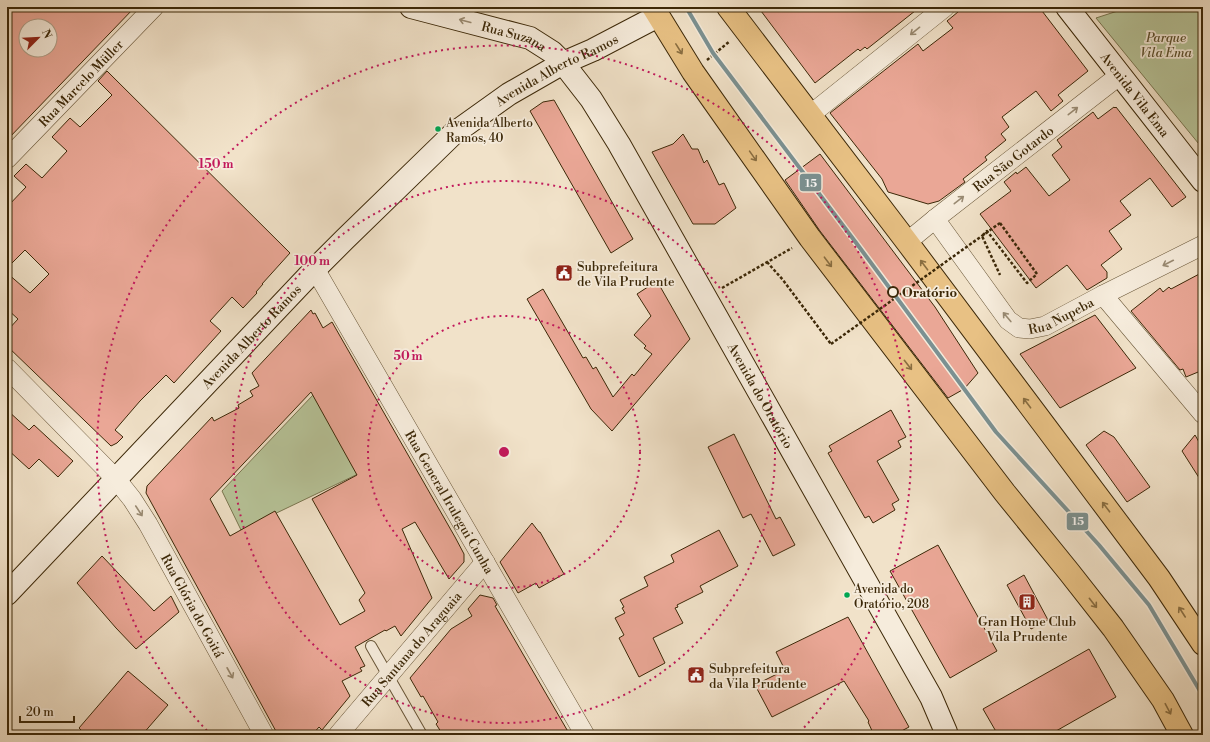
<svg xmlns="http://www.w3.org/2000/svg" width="1210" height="742" font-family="'Libre Bodoni',serif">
  <rect width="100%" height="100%" fill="#f1e2c9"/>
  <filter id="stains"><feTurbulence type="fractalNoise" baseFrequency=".005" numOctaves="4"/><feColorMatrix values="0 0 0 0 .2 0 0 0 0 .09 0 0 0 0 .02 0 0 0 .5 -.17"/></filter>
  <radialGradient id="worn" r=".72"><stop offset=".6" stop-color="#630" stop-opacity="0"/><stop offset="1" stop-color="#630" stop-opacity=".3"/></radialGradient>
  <g fill="#b7c499" stroke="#7a7650">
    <path d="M1130 7H1203V149L1096 18Z"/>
    <path d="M313 395 360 473 241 530 222 491Z"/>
  </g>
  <g fill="#eaa796" stroke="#3c2808" fill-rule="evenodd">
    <path d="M7 7H135L7 140ZM26 26H50V50H26Z"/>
    <path d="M758 7H920L867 49 865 47 860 51 858 49 815 83Z"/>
    <path d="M964 7H1039L1088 71 1058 95 1063 101 1051 111 1036 91 1002 117 1009 127 1001 134 1006 140 985 157 987 160 963 179 965 182 939 201 928 204 888 192 882 179 830 113 918 44 923 51 953 28 947 21Z"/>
    <path d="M107 71 290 253 262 284H263L256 292 257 293 243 308 232 297 210 321 221 331 174 383 166 375 140 401 115 430 123 437 117 443 111 446 7 346V331L18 319 7 309V273L30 293 49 274 25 250 7 268V207L26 187 14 176 26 164 42 178 67 151 52 137 70 118 80 127 112 95 98 81Z"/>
    <path d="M554 100 633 239 611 253 530 111 543 102Z"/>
    <path d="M1114 107 1115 108 1116 107 1186 197 1172 207 1150 178 1120 201 1131 215 1109 231 1122 249 1101 265 1107 272V278L1087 290 1067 265 1036 288 980 214 1011 191 1004 182 1016 172 1017 174 1026 167 1049 196 1070 180 1052 155 1062 147 1057 140 1093 112 1098 119Z"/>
    <path d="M683 134 692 149H698L704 163 707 160 719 185 724 183 736 208 715 224H693L652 152 673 144Z"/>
    <path d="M820 154 935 307 978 373 964 389 948 398 820 231 785 180Z"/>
    <path d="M1203 272V370L1186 377 1183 369 1180 370 1131 311 1160 288 1163 292 1169 287 1171 289Z"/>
    <path d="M657 281 690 339 612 431 591 409 527 299 543 289 583 358 586 357 593 369 596 367 613 397 632 374 634 376 652 354 644 348 646 346 634 335 651 316 637 294Z"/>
    <path d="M311 310 313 314 315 313 323 328 332 322 455 537 464 554V562L449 579 415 522 402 529 432 598 401 636 395 626 386 631 385 630 355 647 365 666 360 668 362 671 342 681 350 696 322 730 319 727 312 735H278L146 493 147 486 212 417 214 421 239 408 238 405 253 396 250 391 259 386 252 373ZM311 392 357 475 312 499 365 593 359 600 365 611 340 625 275 511 230 536 210 499Z"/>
    <path d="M1095 315 1136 368 1060 408 1020 354Z"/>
    <path d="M7 410 29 430 34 425 73 461 58 477 39 459 29 469 7 449Z"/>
    <path d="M891 410 906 437 898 441 901 447 877 461 899 500 892 504 895 510 873 523 869 516 865 518 828 453 832 451 829 446Z"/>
    <path d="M1104 431 1114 437 1150 487 1127 502 1086 445Z"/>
    <path d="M734 434 776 519 780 517 795 545 773 556 751 514 743 518 708 447Z"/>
    <path d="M1195 435 1203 449V484L1182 451Z"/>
    <path d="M532 523 539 532H540L564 574 539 588 536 583 518 593 500 562Z"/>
    <path d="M719 530 738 566 700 586 703 592 677 605 678 607 675 608 683 623 653 638 665 663 639 677 619 638 624 635 615 618 625 613 622 608 624 607 620 600 648 586 644 577 674 562 671 555Z"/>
    <path d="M938 545 997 651 950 678 890 571Z"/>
    <path d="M102 556 154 611 171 596 179 612 136 649 116 628 77 583Z"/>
    <path d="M1024 575 1048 620 1031 629 1007 585Z"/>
    <path d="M480 595 493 598 497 605 495 606 570 735H443L436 724 438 722 423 696 421 697 410 678 451 629 472 616 468 609Z"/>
    <path d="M848 617 909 727 894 735H874L868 722 869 721 844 681 772 717 755 685 785 670 776 652Z"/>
    <path d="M1089 649 1116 697 1049 735H998L983 709Z"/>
    <path d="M128 671 168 705 142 735H86L79 728Z"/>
  </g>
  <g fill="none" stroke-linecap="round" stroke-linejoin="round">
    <g stroke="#695638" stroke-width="12">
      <path id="service" d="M371 646 422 735"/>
    </g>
    <g stroke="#695638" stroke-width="20">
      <g id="minor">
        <path d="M810 115 945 7"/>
        <path id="s1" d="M7 159 154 7"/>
        <path id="s2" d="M935 219 1008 320 1019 328 1030 329 1045 326 1103 295 1203 245"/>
        <path id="s3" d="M907 242 935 219 1120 75"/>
        <path id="s4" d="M315 269 585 735"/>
        <path d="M1103 295 1203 414"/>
        <path id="s5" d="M7 368 116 479 132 499 148 524 264 735"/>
        <path id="s6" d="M338 735 485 562"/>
      </g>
    </g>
    <g stroke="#3c2808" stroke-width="24">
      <g id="secondary">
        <path id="s7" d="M411 7 530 38 552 52 563 63 591 99 619 144 931 697 946 732V735"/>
        <path id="s8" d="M1067 7 1203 181"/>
        <path id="s9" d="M7 594 315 269 345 239 453 134 509 94 563 63 593 50 658 16"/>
      </g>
    </g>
    <g stroke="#3c2808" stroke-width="24">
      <g id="primary">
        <path d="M653 7 693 72 810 238 1005 493 1069 572 1113 628 1163 700 1182 735"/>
        <path d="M728 7 907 242 1159 578 1203 644"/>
      </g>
    </g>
    <g stroke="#3c2808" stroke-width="2.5" stroke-dasharray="3 2" stroke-linecap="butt">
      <path d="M707 60 730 41"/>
      <path d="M1000 223 1037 274 1027 283 987 231 982 236 1000 275"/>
      <path d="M767 262 783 280 831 344"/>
      <path d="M722 288 792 248"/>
    </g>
    <use href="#service" stroke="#f6ecdc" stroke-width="10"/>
    <use href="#minor" stroke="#f6ecdc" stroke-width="19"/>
    <use href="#secondary" stroke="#f6ecdc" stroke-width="22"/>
    <use href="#primary" stroke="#e8c184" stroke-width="22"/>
    <path stroke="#3c2808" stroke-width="2.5" stroke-dasharray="3 2" stroke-linecap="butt" d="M831 344 1000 223"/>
    <g stroke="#f6ecdc" stroke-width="7">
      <path id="metro-1" d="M686 7 713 53 860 248 996 432 1099 545 1149 605 1203 696"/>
    </g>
    <use href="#metro-1" stroke="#7b9192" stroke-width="4"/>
  </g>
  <defs><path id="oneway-shaft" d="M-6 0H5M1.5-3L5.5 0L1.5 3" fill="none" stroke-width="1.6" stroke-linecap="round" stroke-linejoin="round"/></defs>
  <g stroke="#998a72">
    <use href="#oneway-shaft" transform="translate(465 21) rotate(-165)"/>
    <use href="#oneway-shaft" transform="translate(915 31) rotate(141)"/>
    <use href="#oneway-shaft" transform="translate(1073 111) rotate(-38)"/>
    <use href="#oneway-shaft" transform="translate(959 200) rotate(-38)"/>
    <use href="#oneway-shaft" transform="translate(1168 263) rotate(153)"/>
    <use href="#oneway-shaft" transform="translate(1007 317) rotate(-130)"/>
    <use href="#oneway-shaft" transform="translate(139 511) rotate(57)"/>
    <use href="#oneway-shaft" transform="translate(230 673) rotate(61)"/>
  </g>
  <g stroke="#896d40">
    <use href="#oneway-shaft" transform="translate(679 49) rotate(58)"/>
    <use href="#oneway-shaft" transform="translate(753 156) rotate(55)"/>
    <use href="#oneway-shaft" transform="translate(828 262) rotate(53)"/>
    <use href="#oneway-shaft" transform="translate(924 265) rotate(-127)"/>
    <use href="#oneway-shaft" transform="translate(908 365) rotate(52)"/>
    <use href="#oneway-shaft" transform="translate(1027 403) rotate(-127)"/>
    <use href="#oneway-shaft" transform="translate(1106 507) rotate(-127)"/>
    <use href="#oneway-shaft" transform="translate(1093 603) rotate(52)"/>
    <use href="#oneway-shaft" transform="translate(1182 612) rotate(-123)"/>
    <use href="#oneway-shaft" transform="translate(1168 709) rotate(62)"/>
  </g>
  <g fill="none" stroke="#c2185b" stroke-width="2" stroke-dasharray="2 4">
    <circle cx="504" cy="452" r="136"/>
    <circle cx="504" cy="452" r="271"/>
    <path d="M211 735A407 407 0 1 1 797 735"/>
  </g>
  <defs>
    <g id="civic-square" transform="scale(0.9)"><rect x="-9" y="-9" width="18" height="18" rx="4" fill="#8f2418" stroke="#f6ecdc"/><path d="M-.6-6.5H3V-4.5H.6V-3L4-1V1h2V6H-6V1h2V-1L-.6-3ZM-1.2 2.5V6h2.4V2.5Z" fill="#fff"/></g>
    <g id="building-square" transform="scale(0.9)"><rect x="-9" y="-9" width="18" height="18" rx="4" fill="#8f2418" stroke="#f6ecdc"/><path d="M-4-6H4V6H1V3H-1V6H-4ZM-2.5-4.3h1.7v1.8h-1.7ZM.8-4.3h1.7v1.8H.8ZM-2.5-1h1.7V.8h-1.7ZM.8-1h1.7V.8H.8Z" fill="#fff"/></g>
  </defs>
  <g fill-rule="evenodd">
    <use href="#civic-square" x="564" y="273"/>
    <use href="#building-square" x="1027" y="602"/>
    <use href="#civic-square" x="696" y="675"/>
  </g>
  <g fill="#00a651" stroke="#f6ecdc" stroke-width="1.5">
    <circle cx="438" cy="129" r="3.5"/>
    <circle cx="847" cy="595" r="3.5"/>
  </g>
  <circle fill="#f6ecdc" stroke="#3c2808" stroke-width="2" cx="893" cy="292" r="5"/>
  <g text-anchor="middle" stroke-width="3.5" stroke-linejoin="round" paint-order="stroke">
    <g font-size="12" fill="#3c2808" stroke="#f6ecdc" text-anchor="start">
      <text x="446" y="127">Avenida Alberto<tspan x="446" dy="15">Ramos, 40</tspan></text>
      <text x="854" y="593">Avenida do<tspan x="854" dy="15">Oratório, 208</tspan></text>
    </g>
    <g font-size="13" fill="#3c2808" stroke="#f6ecdc">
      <text dy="5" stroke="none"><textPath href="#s7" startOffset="107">Rua Suzana</textPath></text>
      <text dy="5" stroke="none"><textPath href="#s9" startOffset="763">Avenida Alberto Ramos</textPath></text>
      <text dy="5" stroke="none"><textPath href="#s1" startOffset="106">Rua Marcelo Müller</textPath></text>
      <text dy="5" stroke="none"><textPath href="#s8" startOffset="111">Avenida Vila Ema</textPath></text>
      <text dy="5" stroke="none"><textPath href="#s3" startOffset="135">Rua São Gotardo</textPath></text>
      <text dy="5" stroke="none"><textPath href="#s2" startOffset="183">Rua Nupeba</textPath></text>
      <text dy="5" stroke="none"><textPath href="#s9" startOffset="355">Avenida Alberto Ramos</textPath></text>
      <text dy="5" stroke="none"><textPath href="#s7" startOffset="552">Avenida do Oratório</textPath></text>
      <text dy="5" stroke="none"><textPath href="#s4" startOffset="269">Rua General Irulegui Cunha</textPath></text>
      <text dy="5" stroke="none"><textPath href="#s5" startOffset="304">Rua Glória do Goitá</textPath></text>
      <text dy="5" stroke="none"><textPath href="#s6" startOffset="113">Rua Santana do Araguaia</textPath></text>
    </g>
    <g font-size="13" font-style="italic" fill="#5b4f2c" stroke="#f6ecdc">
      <text x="1166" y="42">Parque<tspan x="1166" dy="15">Vila Ema</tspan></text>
    </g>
    <g font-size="13" fill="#3c2808" stroke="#f6ecdc" text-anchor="start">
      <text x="577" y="271">Subprefeitura<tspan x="577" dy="15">de Vila Prudente</tspan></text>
      <text x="1027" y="626" text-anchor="middle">Gran Home Club<tspan x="1027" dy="15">Vila Prudente</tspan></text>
      <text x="709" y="673">Subprefeitura<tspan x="709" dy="15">da Vila Prudente</tspan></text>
    </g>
    <g font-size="13" font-weight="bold" fill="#3c2808" stroke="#f6ecdc" text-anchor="start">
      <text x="902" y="297">Oratório</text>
    </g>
  </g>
  <circle cx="504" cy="452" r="6" fill="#c2185b" stroke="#f6ecdc" stroke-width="2"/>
  <g font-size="12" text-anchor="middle" font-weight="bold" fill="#c2185b" stroke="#f6ecdc" stroke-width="3.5" stroke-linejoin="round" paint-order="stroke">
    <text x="216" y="168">150 m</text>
    <text x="312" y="265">100 m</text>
    <text x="408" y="360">50 m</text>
  </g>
  <g stroke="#f6ecdc" stroke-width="1.5">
    <rect x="799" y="173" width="23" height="19" rx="4" fill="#7b9192"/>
    <rect x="1066" y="512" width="23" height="19" rx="4" fill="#7b9192"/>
  </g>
  <g font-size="11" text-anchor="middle" font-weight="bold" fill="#fff">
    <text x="811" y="187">15</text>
    <text x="1078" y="525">15</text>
  </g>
  <rect width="1210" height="742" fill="none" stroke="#f1e2c9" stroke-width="24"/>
  <rect x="8" y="8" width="1194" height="726" fill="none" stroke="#3c2808" stroke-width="2"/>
  <rect x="12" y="12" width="1186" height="718" fill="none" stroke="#3c2808"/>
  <g transform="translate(38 38) rotate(66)"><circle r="19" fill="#f6ecdc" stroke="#ac9e87"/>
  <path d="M0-3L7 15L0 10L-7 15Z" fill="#8f2418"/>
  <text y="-6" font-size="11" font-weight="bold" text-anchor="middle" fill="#3c2808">N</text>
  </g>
  <path d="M20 716v6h54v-6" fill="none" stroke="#3c2808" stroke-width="2"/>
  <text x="26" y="716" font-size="12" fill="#3c2808" stroke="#f6ecdc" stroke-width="3" paint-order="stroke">20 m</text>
  <rect width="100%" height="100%" filter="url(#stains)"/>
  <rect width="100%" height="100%" fill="url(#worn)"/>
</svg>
